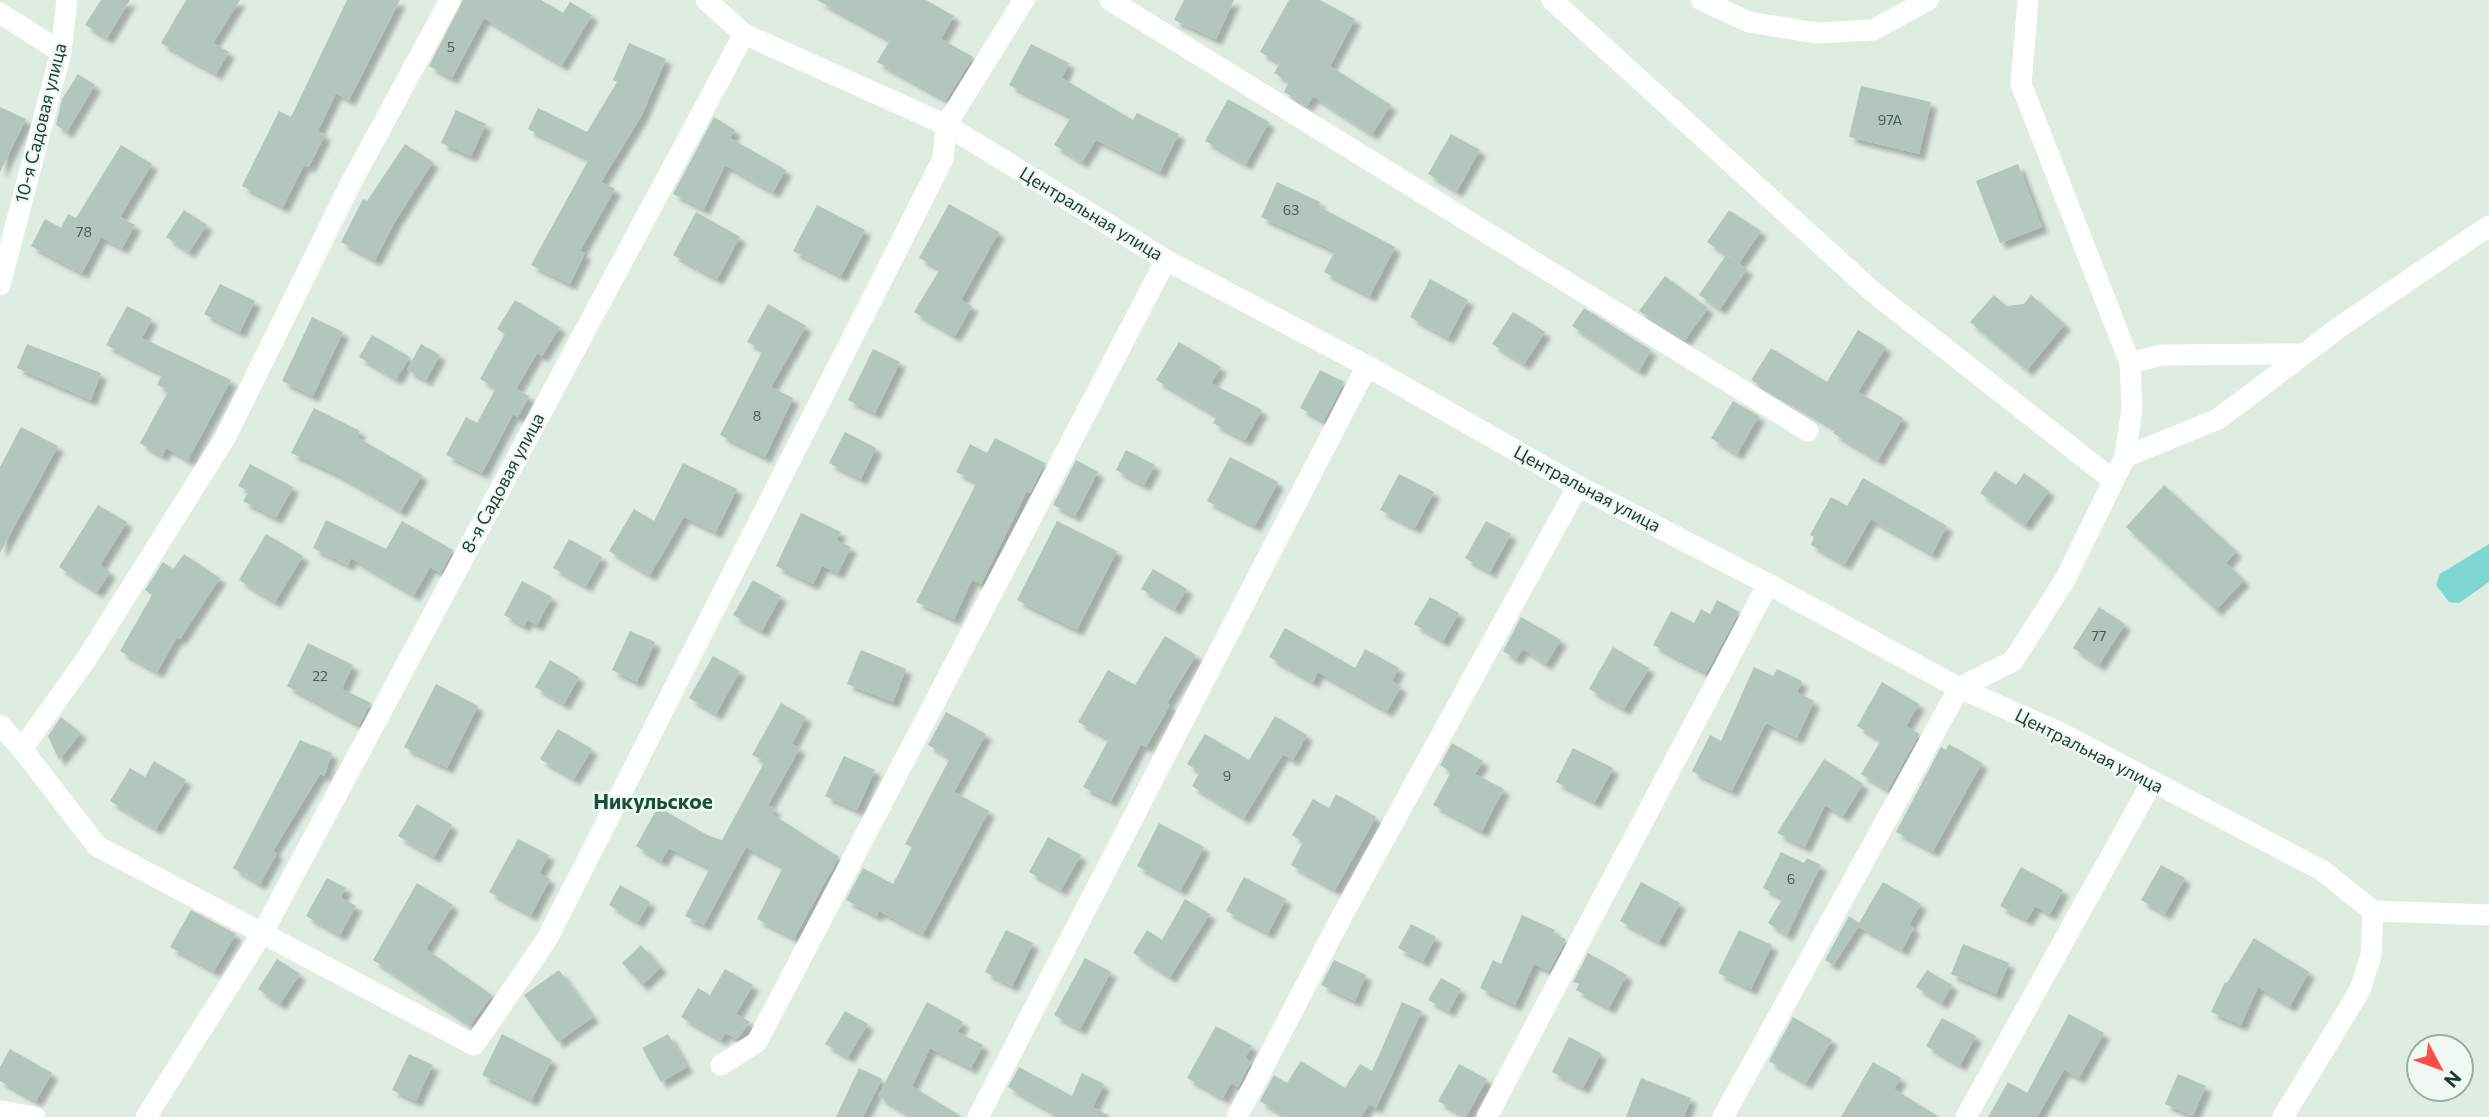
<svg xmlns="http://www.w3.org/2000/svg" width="2489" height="1117" font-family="Commissioner,sans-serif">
  <defs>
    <filter id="shadow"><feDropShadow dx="6" dy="6" stdDeviation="2" flood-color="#0004"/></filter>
  </defs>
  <rect width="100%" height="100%" fill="#deece2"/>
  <path fill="#7fd7d2" d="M2489 544V582L2459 603 2449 602 2436 585 2440 574Z"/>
  <g fill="#b3c6bb" filter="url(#shadow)">
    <path d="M101 0H130L107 38 85 25Z"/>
    <path d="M186 0H240L213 43 229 52 216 74 161 43Z"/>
    <path d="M347 0H400L349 100 336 93 318 131 325 135 309 167 304 165 283 207 242 186 279 111 291 117Z"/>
    <path d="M463 0H541L563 13 570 2 592 15 562 65 484 18 452 78 429 66Z"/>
    <path d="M817 0H926L954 16 941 39 973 57 946 100 877 62 890 40Z"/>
    <path d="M1184 0H1234L1216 39 1174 20Z"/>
    <path d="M1289 0H1320L1355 19 1330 66 1391 105 1372 134 1313 96 1307 106 1284 92 1289 82 1274 73 1280 63 1260 52Z"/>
    <path d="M629 43 666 59 642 115 601 182 615 189 580 251 585 253 570 284 531 265 589 159 528 129 538 108 587 132 617 82 613 80Z"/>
    <path d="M1031 44 1069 63 1062 78 1133 120 1137 113 1179 134 1160 172 1096 140 1082 162 1054 145 1071 117 1009 85Z"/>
    <path d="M78 74 95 85 67 132 56 125 62 99Z"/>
    <path d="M1861 86 1931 102 1919 154 1849 137Z"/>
    <path d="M1228 99 1269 122 1246 164 1205 141Z"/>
    <path d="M0 107 26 119 0 172Z"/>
    <path d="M456 110 486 124 471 156 441 143Z"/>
    <path d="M714 117 735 130 730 138 786 170 773 192 725 165 704 209 673 194Z"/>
    <path d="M1451 134 1480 150 1457 191 1428 174Z"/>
    <path d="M405 144 433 162 396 220 375 260 341 242 363 199 367 201Z"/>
    <path d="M121 145 152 164 120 217 135 225 122 248 101 237 82 273 31 246 45 219 61 228 68 214 76 218Z"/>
    <path d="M2018 164 2042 227 2000 243 1976 181Z"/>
    <path d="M1277 182 1320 202 1318 206 1395 247 1370 296 1324 272 1335 251 1261 217Z"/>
    <path d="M949 204 999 232 961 300 972 306 955 336 914 312 940 269 919 258Z"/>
    <path d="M817 205 865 230 841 276 793 251Z"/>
    <path d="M184 210 207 225 189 252 166 237Z"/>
    <path d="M1729 210 1761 231 1739 263 1707 242Z"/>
    <path d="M696 212 740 237 717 279 673 255Z"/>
    <path d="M1726 255 1747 269 1720 309 1699 295Z"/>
    <path d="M1665 276 1708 308 1685 340 1639 311Z"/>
    <path d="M1430 279 1468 300 1448 338 1410 317Z"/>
    <path d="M220 284 255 301 240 332 204 314Z"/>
    <path d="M1994 295 2006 306 2024 304 2031 295 2065 324 2027 370 1970 322Z"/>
    <path d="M515 300 560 327 542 356 537 353 516 389 529 396 518 417 513 414 482 473 446 455 466 417 477 423 496 388 480 379 505 334 497 329Z"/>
    <path d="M768 304 806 326 771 387 793 398 765 457 720 435 763 350 747 342Z"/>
    <path d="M127 306 152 319 142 338 231 380 188 460 166 448 162 456 140 443 169 390 157 385 162 374 106 345Z"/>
    <path d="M1584 308 1651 350 1639 371 1572 326Z"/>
    <path d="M1513 312 1545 332 1524 364 1492 344Z"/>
    <path d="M312 317 343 332 313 396 282 381Z"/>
    <path d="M1858 330 1886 347 1858 392 1903 418 1878 460 1833 433 1836 429 1751 380 1771 348 1827 382Z"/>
    <path d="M372 335 410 357 396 379 359 357Z"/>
    <path d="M1179 342 1221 367 1211 383 1262 410 1245 440 1213 423 1217 416 1156 380Z"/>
    <path d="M27 344 101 373 91 400 17 368Z"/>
    <path d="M421 344 440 355 426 380 407 370Z"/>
    <path d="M873 349 900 362 875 413 848 400Z"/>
    <path d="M1320 370 1344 382 1324 421 1300 408Z"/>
    <path d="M1733 401 1759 416 1737 454 1711 438Z"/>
    <path d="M314 408 360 431 357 437 422 475 401 511 337 474 291 453Z"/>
    <path d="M21 427 58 446 0 553V467Z"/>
    <path d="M845 432 876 448 861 479 829 463Z"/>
    <path d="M995 438 1045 463 1030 493 1027 491 981 584 972 580 954 619 916 602 977 482 956 472 970 444 987 453Z"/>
    <path d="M1126 450 1155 465 1144 485 1116 470Z"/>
    <path d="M1230 457 1278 482 1255 526 1207 501Z"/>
    <path d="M1076 460 1098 472 1075 516 1053 505Z"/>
    <path d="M683 463 737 489 716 532 684 517 650 575 609 551 634 509 654 521Z"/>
    <path d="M250 464 293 487 276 518 243 501 249 491 238 486Z"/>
    <path d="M1995 471 2016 485 2024 473 2049 491 2025 525 1980 493Z"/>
    <path d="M1399 474 1434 492 1415 528 1380 510Z"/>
    <path d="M1863 478 1947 526 1932 554 1871 519 1845 564 1811 545 1814 537 1810 535 1831 497 1847 506Z"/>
    <path d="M2164 485 2236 551 2226 563 2244 580 2216 610 2126 527Z"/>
    <path d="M98 505 127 522 100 565 110 572 97 592 59 567Z"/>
    <path d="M801 513 841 532 836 540 851 547 838 573 822 566 813 584 776 566Z"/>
    <path d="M326 520 386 549 402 521 453 550 441 573 430 567 414 595 351 558 348 565 313 548Z"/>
    <path d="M1057 521 1117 551 1077 630 1017 600Z"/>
    <path d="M1486 521 1511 534 1490 572 1465 558Z"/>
    <path d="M266 534 303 556 275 602 239 580Z"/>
    <path d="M569 539 602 557 586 586 553 568Z"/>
    <path d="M184 554 220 578 180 639 177 637 157 672 120 651 152 595 145 590 163 562 173 569Z"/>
    <path d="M1153 569 1187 589 1175 609 1141 589Z"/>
    <path d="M753 580 781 596 762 631 733 615Z"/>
    <path d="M522 581 552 597 537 625 527 620 524 626 504 615Z"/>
    <path d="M1430 597 1459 613 1443 641 1414 624Z"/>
    <path d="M1717 600 1739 612 1706 673 1653 645 1671 611 1694 623 1701 609 1710 614Z"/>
    <path d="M2099 607 2125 624 2099 665 2073 648Z"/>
    <path d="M1521 617 1561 640 1546 664 1523 649 1516 659 1503 651Z"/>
    <path d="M1285 628 1355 668 1365 649 1399 668 1392 681 1401 687 1387 711 1318 672 1313 682 1269 657Z"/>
    <path d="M630 631 655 642 637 682 612 670Z"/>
    <path d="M1165 636 1196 655 1167 703 1170 705 1146 747 1141 744 1111 801 1083 787 1109 739 1078 722 1108 670 1135 685Z"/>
    <path d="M308 643 353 665 342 689 371 703 359 725 287 686Z"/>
    <path d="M1613 647 1649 668 1624 709 1589 689Z"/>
    <path d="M861 650 906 669 893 702 847 684Z"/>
    <path d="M713 656 740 671 716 714 689 698Z"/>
    <path d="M550 660 579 677 564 704 535 687Z"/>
    <path d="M1754 667 1773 676 1777 669 1802 681 1797 692 1814 701 1797 738 1766 723 1732 791 1692 771 1710 735 1721 741Z"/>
    <path d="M1882 682 1919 704 1906 726 1919 734 1888 790 1861 774 1881 740 1857 726Z"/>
    <path d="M436 684 478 706 447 768 404 747Z"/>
    <path d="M781 703 806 717 792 744 800 748 768 805 775 809 772 814 839 857 794 938 757 919 783 867 746 847 704 925 685 916 710 868 669 848 661 861 636 846 658 807 707 835 722 840 765 761 752 755Z"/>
    <path d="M946 712 986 734 954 792 989 811 923 934 879 911 877 916 846 900 863 868 893 884 912 847 905 844 950 758 928 745Z"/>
    <path d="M1275 716 1307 735 1293 760 1283 754 1244 818 1192 786 1200 772 1187 764 1205 734 1249 760Z"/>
    <path d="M61 717 81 733 59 760 48 736Z"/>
    <path d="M558 729 592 749 574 779 540 759Z"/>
    <path d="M300 740 332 753 324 776 320 774 273 851 277 853 260 884 233 868Z"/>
    <path d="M1452 743 1483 761 1475 774 1504 789 1482 831 1433 805 1451 772 1440 765Z"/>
    <path d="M1949 744 1982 763 1933 851 1896 832 1941 747 1946 750Z"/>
    <path d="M1573 748 1613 768 1595 802 1556 782Z"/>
    <path d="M844 756 875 770 857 810 825 796Z"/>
    <path d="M1824 759 1863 784 1843 816 1825 805 1805 847 1777 833Z"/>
    <path d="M154 761 186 780 156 829 110 801 130 768 145 777Z"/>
    <path d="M1336 794 1376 817 1335 890 1291 865 1303 842 1292 835 1313 799 1329 808Z"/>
    <path d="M417 804 452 825 434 857 398 836Z"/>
    <path d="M1159 823 1204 847 1181 890 1137 866Z"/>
    <path d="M1048 837 1081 855 1061 890 1029 872Z"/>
    <path d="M518 839 549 855 539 873 550 879 531 915 489 892Z"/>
    <path d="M1781 852 1804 863 1807 858 1821 865 1787 935 1768 923 1783 898 1763 888Z"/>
    <path d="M2161 865 2185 878 2165 914 2141 900Z"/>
    <path d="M2021 867 2063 890 2050 914 2035 906 2027 920 2000 906Z"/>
    <path d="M1244 877 1286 899 1268 933 1226 911Z"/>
    <path d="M327 878 346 888 341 898 356 906 340 935 306 916Z"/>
    <path d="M1641 882 1680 903 1659 942 1620 921Z"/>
    <path d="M1883 882 1921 904 1909 925 1914 928 1902 950 1859 926 1833 965 1825 960 1849 916 1859 923Z"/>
    <path d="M417 883 453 905 426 949 492 995 470 1025 373 960Z"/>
    <path d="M620 885 650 902 638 922 609 905Z"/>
    <path d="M1185 899 1210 914 1170 977 1133 953 1147 930 1162 940Z"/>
    <path d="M191 910 236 934 214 971 170 947Z"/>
    <path d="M1522 915 1555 930 1553 934 1566 939 1549 971 1534 964 1515 1005 1480 988 1493 960 1501 964Z"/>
    <path d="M1411 924 1436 937 1423 961 1398 948Z"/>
    <path d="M1006 930 1033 943 1012 986 985 972Z"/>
    <path d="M1739 930 1772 945 1751 989 1718 973Z"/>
    <path d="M2254 938 2309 972 2290 1006 2258 987 2241 1025 2211 1012 2225 982 2227 983Z"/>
    <path d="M1963 944 2009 963 1996 994 1951 974Z"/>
    <path d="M641 945 661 967 642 985 622 963Z"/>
    <path d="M1588 953 1627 975 1609 1008 1576 990 1579 984 1573 982Z"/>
    <path d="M1085 958 1111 972 1080 1029 1054 1015Z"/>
    <path d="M277 959 300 974 280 1004 258 989Z"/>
    <path d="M1334 960 1366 975 1355 1001 1321 985Z"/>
    <path d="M725 969 753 985 736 1014 750 1022 737 1039 725 1033 721 1040 681 1017 698 988 710 995Z"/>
    <path d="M559 970 593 1017 558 1042 524 995Z"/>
    <path d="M1927 970 1952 985 1942 1003 1916 987Z"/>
    <path d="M1441 978 1461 989 1449 1011 1428 1000Z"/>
    <path d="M927 1002 963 1022 958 1032 983 1045 971 1068 930 1048 912 1086 962 1117H912L878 1096Z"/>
    <path d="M1402 1002 1422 1011 1376 1108 1369 1104 1361 1117H1288L1260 1101 1274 1075 1287 1083 1301 1061 1345 1088 1360 1064 1372 1071Z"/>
    <path d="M845 1011 868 1024 848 1057 825 1044Z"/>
    <path d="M2069 1014 2104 1033 2079 1078 2064 1070 2037 1117H1988L2008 1082 2027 1093Z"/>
    <path d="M1793 1017 1832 1040 1806 1083 1769 1061Z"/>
    <path d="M1942 1018 1976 1036 1960 1065 1926 1046Z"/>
    <path d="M1216 1026 1252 1046 1245 1058 1251 1062 1238 1087 1231 1083 1223 1098 1187 1078Z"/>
    <path d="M502 1034 552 1060 532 1100 482 1075Z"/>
    <path d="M668 1034 687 1067 661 1082 642 1048Z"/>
    <path d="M1569 1037 1601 1053 1583 1088 1552 1072Z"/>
    <path d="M10 1049 52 1073 36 1101 0 1081V1067Z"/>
    <path d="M409 1054 433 1065 416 1101 392 1090Z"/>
    <path d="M1873 1062 1901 1078 1894 1089 1939 1117H1841Z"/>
    <path d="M1459 1064 1487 1079 1466 1117 1438 1101Z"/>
    <path d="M1019 1067 1072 1096 1082 1073 1104 1084 1093 1107 1111 1117H1061L1008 1087Z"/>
    <path d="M859 1068 882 1079 863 1117H836Z"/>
    <path d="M2178 1074 2206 1086 2193 1116 2165 1104Z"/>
    <path d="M1641 1078 1691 1098 1684 1117H1626Z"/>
  </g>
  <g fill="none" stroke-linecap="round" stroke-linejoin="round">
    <g stroke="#fff" stroke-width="21">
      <path d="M706 0 744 34 946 125 1166 260 1367 366 1578 486 1768 584 1959 688 2059 732 2323 871 2373 911 2489 915"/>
      <path d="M1110 0 1808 431"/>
      <path d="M1552 0 1873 292 2113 480"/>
      <path d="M1701 0 1749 22 1817 33 1873 30 1928 0"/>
      <path d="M0 13 61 52"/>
      <path d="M0 285 61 52 67 0"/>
      <path d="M2130 363 2162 355 2302 354"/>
      <path d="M2125 457 2218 419 2341 326 2489 226"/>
      <path d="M0 725 22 749 97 846 474 1045 547 939 943 159 946 125 1024 0"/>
      <path d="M22 749 87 658 225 438 350 185 450 0"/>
      <path d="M721 1065 757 1042 1166 260"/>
      <path d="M0 1111 35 1117"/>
      <path d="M146 1117 263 932 744 34"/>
      <path d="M978 1117 1367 366"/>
      <path d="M1237 1117 1342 916 1578 486"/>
      <path d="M1487 1117 1768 584"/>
      <path d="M1723 1117 1959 688 2013 661 2066 578 2125 457 2132 408 2130 363 2021 84 2028 0"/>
      <path d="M1966 1117 2152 782"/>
      <path d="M2283 1117 2360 990 2371 956 2373 911"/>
    </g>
  </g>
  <g text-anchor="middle" stroke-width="5" stroke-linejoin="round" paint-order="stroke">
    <g font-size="14" fill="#435f51">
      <text x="451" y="52">5</text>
      <text x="1890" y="125">97А</text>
      <text x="1291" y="215">63</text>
      <text x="84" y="237">78</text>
      <text x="757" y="421">8</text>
      <text x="2099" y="641">77</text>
      <text x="320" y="681">22</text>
      <text x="1227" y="781">9</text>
      <text x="1791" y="884">6</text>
    </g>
    <g font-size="18" fill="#1e3d2e" stroke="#eff8f1">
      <text transform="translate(41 123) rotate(-76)" y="6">10-я Садовая улица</text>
      <text transform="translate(1091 214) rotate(31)" y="6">Центральная улица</text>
      <text transform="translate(503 483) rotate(-62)" y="6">8-я Садовая улица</text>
      <text transform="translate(1587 489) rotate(28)" y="6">Центральная улица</text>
      <text transform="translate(2089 751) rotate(27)" y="6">Центральная улица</text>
    </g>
    <g font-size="21" font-weight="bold" fill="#185137" stroke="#eff8f1">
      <text x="653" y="809">Никульское</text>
    </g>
  </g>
  <g transform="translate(2440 1068) rotate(131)"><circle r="33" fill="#eff8f1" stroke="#9bada3" stroke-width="2"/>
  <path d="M0-5L12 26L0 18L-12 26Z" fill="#ff4e48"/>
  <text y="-10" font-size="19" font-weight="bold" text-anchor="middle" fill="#1e3d2e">N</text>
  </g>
</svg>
